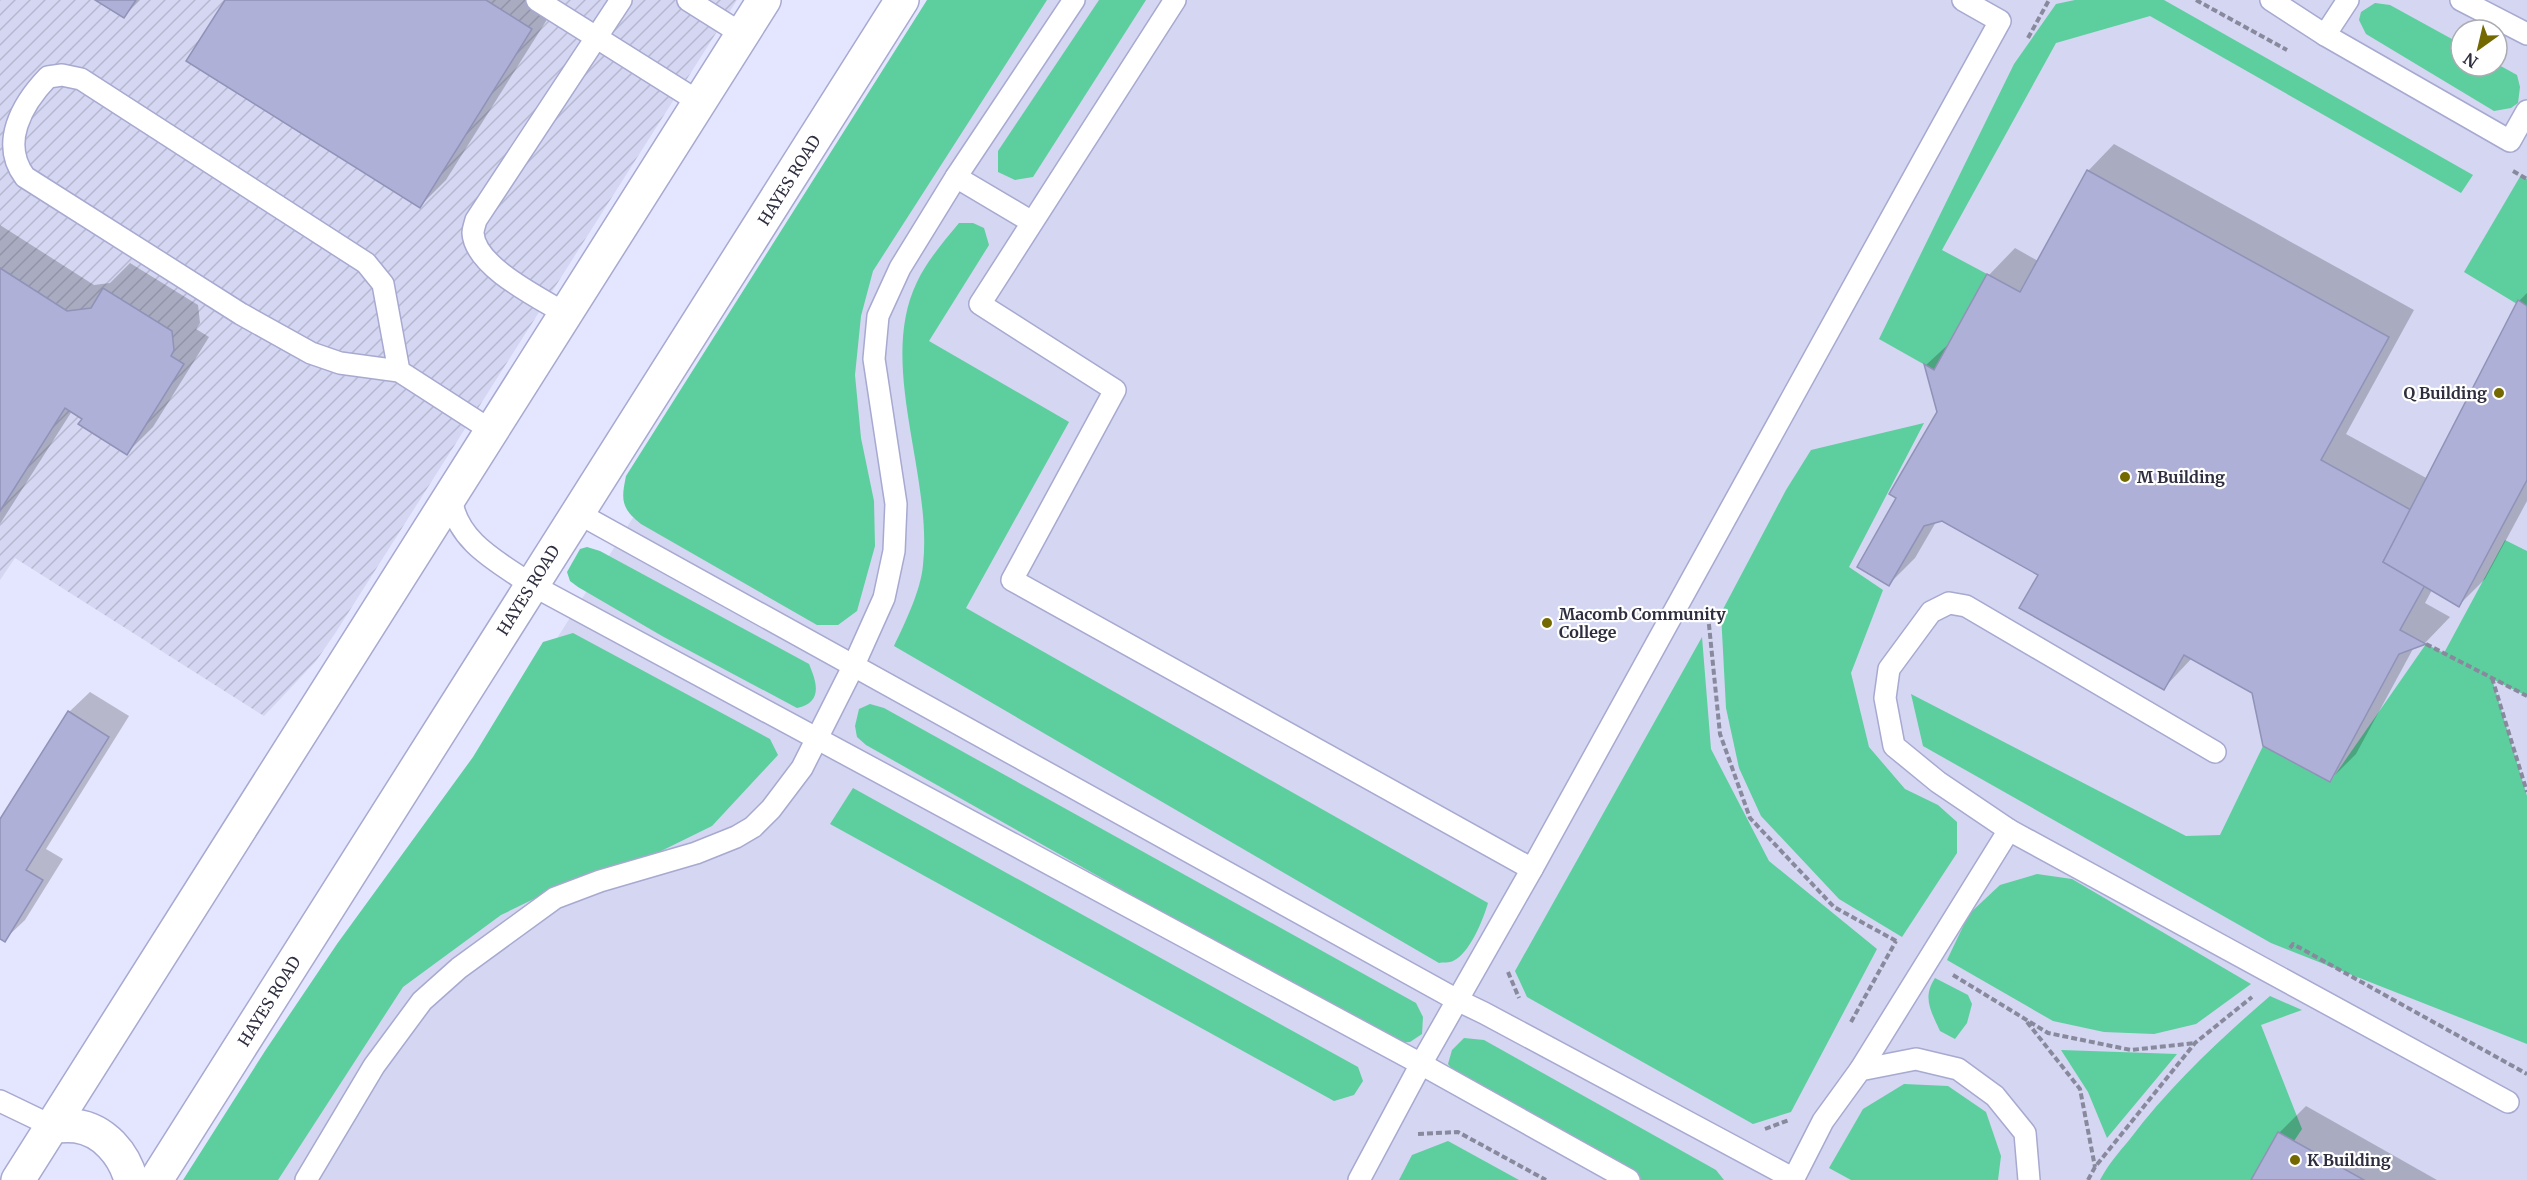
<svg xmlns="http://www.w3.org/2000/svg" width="2527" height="1180" font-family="Merriweather,serif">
  <defs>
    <pattern id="industrial-furrows" width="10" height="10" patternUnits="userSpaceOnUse" patternTransform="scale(1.5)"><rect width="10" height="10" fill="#d4d6f2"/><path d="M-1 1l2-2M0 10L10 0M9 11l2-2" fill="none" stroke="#b6b8d1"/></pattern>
  </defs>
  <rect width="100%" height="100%" fill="#e4e5fe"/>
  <path fill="#d4d6f2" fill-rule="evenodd" d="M959 0H2527V1180H216ZM2461 30H2497V66H2461Z"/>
  <path fill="url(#industrial-furrows)" d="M0 0H737L336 632 316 661 264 716 15 558 0 580Z"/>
  <g fill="#5dce9e">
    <path d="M927 0H1047L873 271 861 316 855 375 861 438 874 501 875 546 857 611 838 625H817L641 524C621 508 621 500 626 476Z"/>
    <path d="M1099 0H1146L1033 177 1015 180 998 172V151Z"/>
    <path d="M2075 0H2164L2473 175 2461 193 2150 16 2056 43 1942 250 1987 274 1934 370 1879 339 2014 64 2056 4Z"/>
    <path d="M2375 3 2390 5 2461 44V66H2497V64L2517 75 2520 87 2518 103 2511 108 2494 111 2366 34 2359 20 2361 12Z"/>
    <path d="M2521 175 2527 179V310L2464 272Z"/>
    <path d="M959 223H973L984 228 989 245 929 341 1069 422 966 608 1488 903C1483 920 1470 953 1453 961 1450 963 1442 962 1439 963L894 646C905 623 921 590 923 565 933 475 877 364 917 282 927 261 944 241 959 223Z"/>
    <path d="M1924 423 1849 567 1883 590 1851 673 1869 747 1905 789 1938 805 1957 822V853L1902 937 1839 899 1761 816 1739 768 1726 708 1721 613 1786 490 1811 450Z"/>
    <path d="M2505 540 2527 551V696L2492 679 2527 796V1044L2271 943 1923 746 1911 694 2186 836 2220 835 2263 746 2330 782 2426 644 2444 653Z"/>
    <path d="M587 547 600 551 809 664C817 683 823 702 797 708L662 636 578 587 570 581 567 572 580 549Z"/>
    <path d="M573 633 770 739 778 755 712 826 653 855 573 880 501 915 403 987 278 1180H183L265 1051 337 944 473 757 543 642Z"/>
    <path d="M1702 637 1711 749 1769 861 1877 949 1791 1112 1753 1124 1527 997 1515 971Z"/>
    <path d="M870 704 884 708 1416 1003 1423 1017 1422 1034 1410 1042 1394 1043 866 745 857 737 855 726 859 709Z"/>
    <path d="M853 788 1358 1067 1363 1081 1354 1095 1334 1101 830 824Z"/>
    <path d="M2037 874 2072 879 2251 984 2196 1024 2154 1034 2104 1032 2053 1021 1947 960 1969 914 2000 885Z"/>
    <path d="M1935 978 1968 995 1972 1004 1967 1023 1955 1039 1940 1031C1931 1011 1922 998 1935 978Z"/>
    <path d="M2270 996 2302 1010 2261 1025 2302 1129 2294 1141 2278 1132 2251 1180H2100C2108 1165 2119 1152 2130 1139 2170 1086 2220 1039 2270 996Z"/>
    <path d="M1464 1038 1484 1040 1716 1170 1724 1180H1640L1458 1077 1448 1064 1452 1050Z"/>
    <path d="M2061 1050 2177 1054 2107 1138 2088 1092Z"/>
    <path d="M1904 1084 1948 1086 1986 1112 2001 1156 1998 1180H1851L1829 1168 1863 1109Z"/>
    <path d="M1448 1141 1519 1180H1399L1412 1155Z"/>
  </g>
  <g fill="#0003">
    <path d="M98 0H140L124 16Z"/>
    <path d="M226 0H554L558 2 446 180 420 206Z"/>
    <path d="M2114 144 2414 310 2346 434 2428 479 2519 301 2527 293V501L2485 579 2459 605 2433 588 2425 603 2450 617 2425 643 2414 647 2356 754 2330 780 2253 692 2192 658 2164 688 2040 574 1943 519 1936 522 1915 558 1889 584 1898 497 1938 412 1926 365 1953 340 1989 275 2015 248 2038 261 2088 171Z"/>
    <path d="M0 225 94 285 110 283 130 263 198 305 200 323 196 329 209 337 153 427 127 453 72 411 0 524Z"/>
    <path d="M90 692 129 716 46 849 63 859 25 920 4 940 0 937V822L69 712Z"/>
    <path d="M2306 1106 2437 1180H2253L2279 1133Z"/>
  </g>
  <g fill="#aeb0d7" stroke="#9092b7" stroke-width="1.5">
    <path d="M95 0H136L124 18Z"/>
    <path d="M225 0H486L532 29 420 208 186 61Z"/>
    <path d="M2087 170 2389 337 2321 460 2411 510 2383 562 2425 585 2400 630 2426 644 2399 654 2330 782 2263 746 2252 693 2184 655 2164 690 2019 608 2038 575 1942 521 1924 526 1889 586 1857 567 1896 498 1889 494 1937 412 1924 364 1934 370 1987 274 2020 292Z"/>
    <path d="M0 268 67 311 91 308 103 288 172 331 174 350 171 356 184 364 127 455 78 424 82 419 65 408 0 511Z"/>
    <path d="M2518 300 2527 306V480L2459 607 2383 562Z"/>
    <path d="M68 711 109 737 26 870 43 880 5 942 0 939V819Z"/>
    <path d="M2278 1132 2294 1141 2364 1180H2251Z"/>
  </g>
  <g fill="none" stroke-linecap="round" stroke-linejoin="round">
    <g stroke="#a7a9d0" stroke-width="24">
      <g id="lane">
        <path d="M537 0 699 102"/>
        <path d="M688 0 742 34"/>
        <path d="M1175 0 980 304 1115 390 1012 580 1532 869"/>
        <path d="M2271 0 2325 35 2510 141 2527 111"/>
        <path d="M2461 0 2527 34"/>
        <path d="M2325 35 2348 0"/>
        <path d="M956 177 1032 222"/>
        <path d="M566 314C540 298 475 267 473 233 473 229 475 224 476 220L621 0"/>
        <path d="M399 371 383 284 366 263 81 79 62 75 48 77C21 105 0 144 25 177L241 314 311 353 340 363 399 371 492 431"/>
        <path d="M451 496C455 541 498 562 532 585L1421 1064 1629 1180"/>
        <path d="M576 512 1457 1000 1484 1013 1794 1179"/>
        <path d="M2009 830 1938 782 1894 746 1885 698 1889 669 1931 612 1949 603 1966 606 2215 752"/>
        <path d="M1860 1070 2009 830 2508 1102"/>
        <path d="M0 1101 52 1126"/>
        <path d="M306 1180 374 1066 422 1001 459 968 555 898 600 881 696 853 736 837 753 827 771 809 802 768 853 667 884 598 894 551 896 504 874 359 878 316 900 268 956 177 1074 0"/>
        <path d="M1359 1180 1421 1064 1532 869 2000 21 1963 0"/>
        <path d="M1793 1180 1823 1121 1860 1070 1916 1059 1958 1069 1995 1096 2025 1133 2029 1180"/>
      </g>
    </g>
    <g stroke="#a7a9d0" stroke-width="36">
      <g id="secondary">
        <path d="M52 1126C59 1126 68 1125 76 1126 104 1130 124 1154 131 1180"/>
        <path d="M18 1180 764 0"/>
        <path d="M156 1180 902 0"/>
      </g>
    </g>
    <g stroke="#89899e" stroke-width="4" stroke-dasharray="6 3" stroke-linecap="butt">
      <path d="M2196 0 2287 50"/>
      <path d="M2028 38 2049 0"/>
      <path d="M2513 171 2527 179"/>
      <path d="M1708 615 1720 734 1750 818 1834 907 1898 942"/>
      <path d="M2426 644 2527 696"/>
      <path d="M2492 678 2527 792"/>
      <path d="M2290 948 2293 944 2527 1074"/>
      <path d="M1508 972 1519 998"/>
      <path d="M1953 975 2048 1033 2131 1050 2195 1043"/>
      <path d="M1851 1022 1896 941"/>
      <path d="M2027 1022 2080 1089 2095 1167"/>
      <path d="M1765 1129 1789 1120"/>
      <path d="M1418 1134 1458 1132 1546 1180"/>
      <path d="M2088 1180 2095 1167 2195 1043 2252 997"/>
    </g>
    <use href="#lane" stroke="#fff" stroke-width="21"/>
    <use href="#secondary" stroke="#fff" stroke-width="33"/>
  </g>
  <g fill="#736900" stroke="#fff" stroke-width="2">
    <circle cx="2499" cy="393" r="6"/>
    <circle cx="2125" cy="477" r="6"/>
    <circle cx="1547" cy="623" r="6"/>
    <circle cx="2295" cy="1160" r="6"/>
  </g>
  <g text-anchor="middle" stroke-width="4.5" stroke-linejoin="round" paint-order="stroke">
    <g font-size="16" fill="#2e2e3e" stroke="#fff">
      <text transform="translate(789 180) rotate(-58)" y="6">HAYES ROAD</text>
      <text transform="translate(528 590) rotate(-58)" y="6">HAYES ROAD</text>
      <text transform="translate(269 1001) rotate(-58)" y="6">HAYES ROAD</text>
    </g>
    <g font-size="16" font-weight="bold" fill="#2e2e3e" stroke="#fff" text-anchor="start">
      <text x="2487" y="399" text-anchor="end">Q Building</text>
      <text x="2137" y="483">M Building</text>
      <text x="1559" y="620">Macomb Community<tspan x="1559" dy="18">College</tspan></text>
      <text x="2307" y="1166">K Building</text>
    </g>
  </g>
  <g transform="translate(2479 48) rotate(214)"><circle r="28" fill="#ffffff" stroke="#ababb2" stroke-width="1.5"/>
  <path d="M0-4.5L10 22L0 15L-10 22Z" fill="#736900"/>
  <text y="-9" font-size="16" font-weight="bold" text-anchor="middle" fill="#2e2e3e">N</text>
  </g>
</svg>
